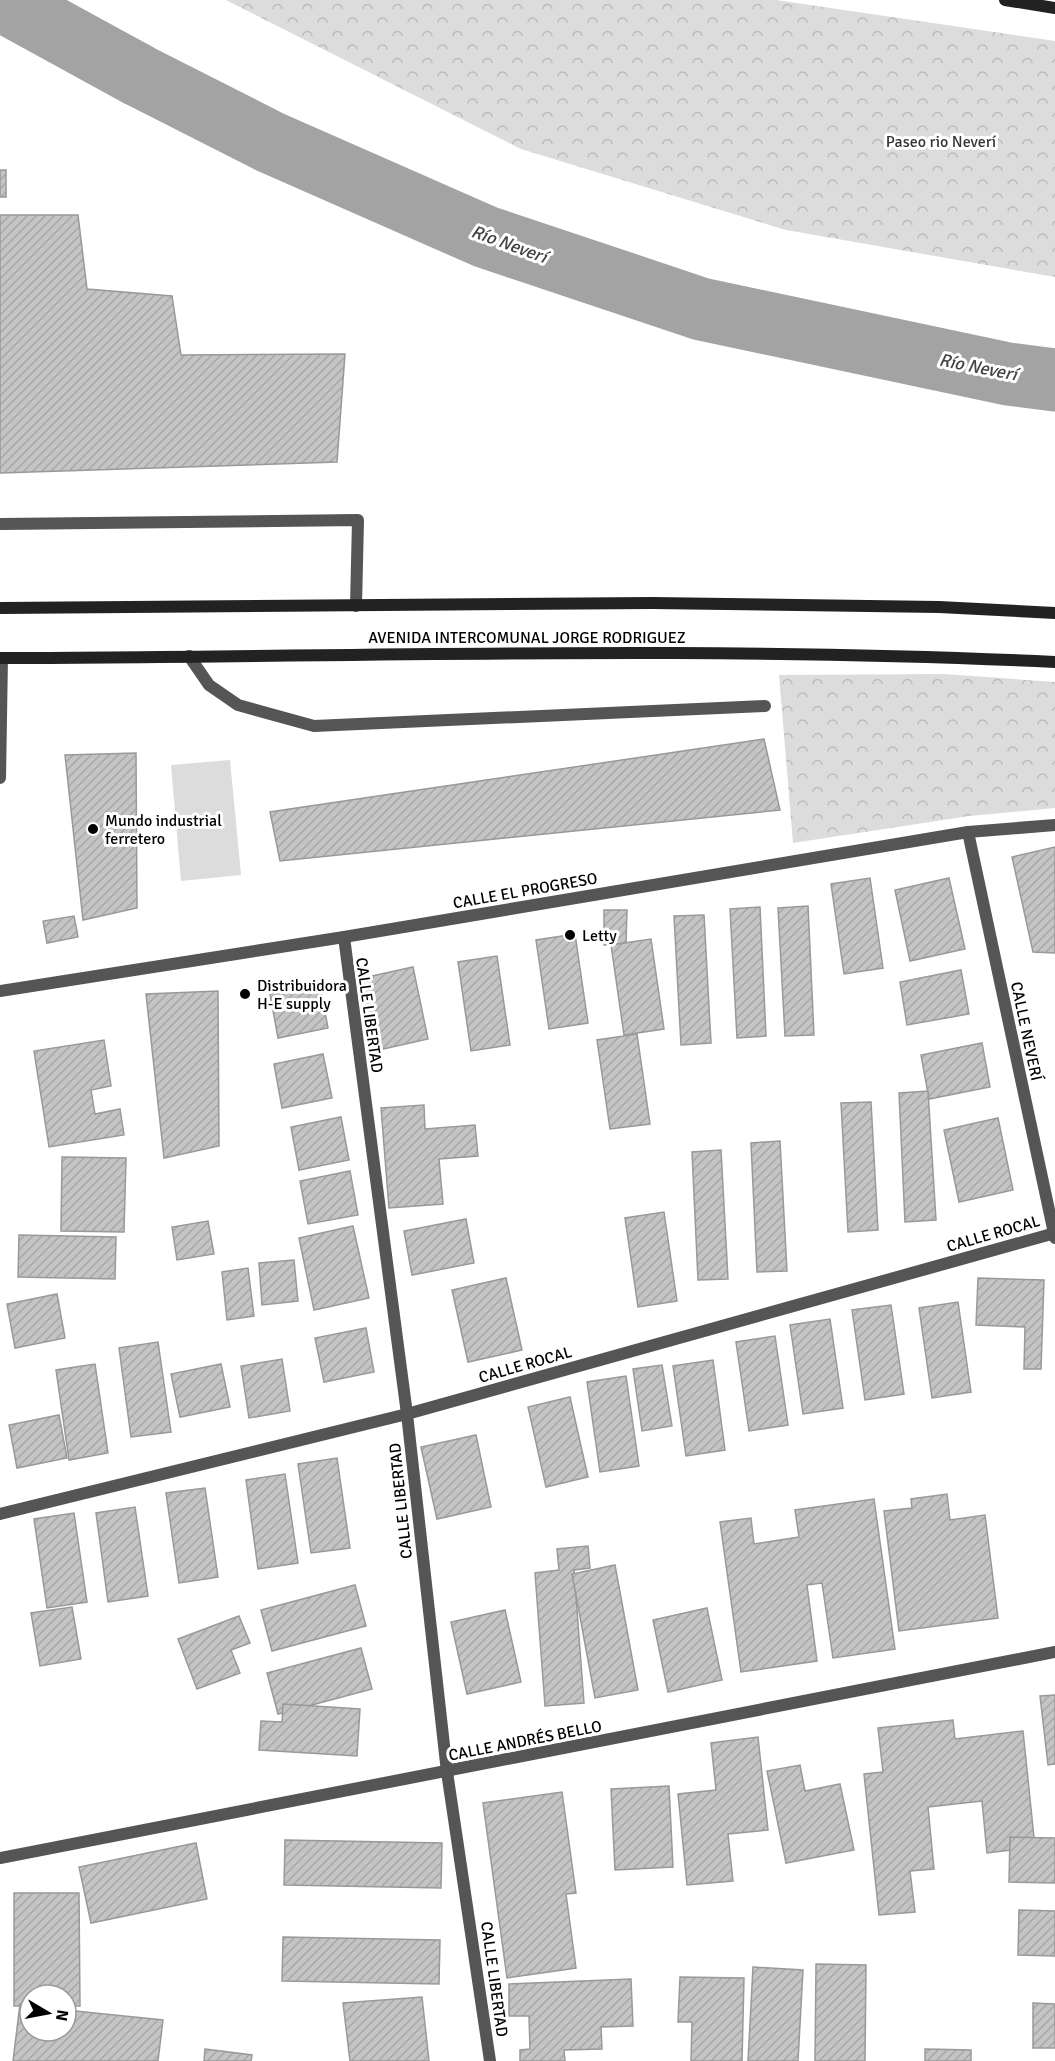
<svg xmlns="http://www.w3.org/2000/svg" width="1055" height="2061" font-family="Signika,sans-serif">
  <defs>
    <pattern id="forest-crowns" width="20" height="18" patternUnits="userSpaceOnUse" patternTransform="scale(1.5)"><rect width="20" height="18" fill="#dcdcdc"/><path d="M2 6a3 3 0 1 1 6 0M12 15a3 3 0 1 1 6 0" fill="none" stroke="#bbb"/></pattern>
    <pattern id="building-hatch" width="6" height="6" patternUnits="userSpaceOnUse" patternTransform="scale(1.5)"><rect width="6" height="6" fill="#c4c4c4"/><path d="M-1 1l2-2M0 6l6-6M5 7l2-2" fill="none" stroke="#a7a7a7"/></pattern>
  </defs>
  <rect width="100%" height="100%" fill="#fff"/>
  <g fill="url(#forest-crowns)">
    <path d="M226 0H776L1055 41V277L786 230 521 149Z"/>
    <path d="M944 674 1055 682V808L969 816 793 843 779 675Z"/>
  </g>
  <path fill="#dcdcdc" d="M230 760 241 875 181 881 171 765Z"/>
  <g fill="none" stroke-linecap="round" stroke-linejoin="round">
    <path stroke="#a3a3a3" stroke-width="63" d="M1 0 140 76 270 142 486 237 701 309 1008 374 1055 380"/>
  </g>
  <g fill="url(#building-hatch)" stroke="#999" stroke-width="1.5">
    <rect x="0" y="170" width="6" height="27"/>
    <path d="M0 215H78L87 289 172 296 181 355 345 354 337 462 0 473Z"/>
    <path d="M764 739 780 810 280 861 270 812Z"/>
    <path d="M136 753 137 908 83 920 65 755Z"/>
    <path d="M1055 847V953L1033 952 1012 857Z"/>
    <path d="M870 878 883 968 844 974 831 884Z"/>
    <path d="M949 878 965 949 910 961 895 890Z"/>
    <path d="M808 906 814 1035 785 1036 778 908Z"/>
    <path d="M760 907 766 1036 737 1038 730 909Z"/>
    <path d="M604 910H627L626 944 604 945Z"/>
    <path d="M704 915 711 1043 681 1045 674 916Z"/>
    <path d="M74 916 78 937 47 943 43 921Z"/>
    <path d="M575 934 588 1023 549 1029 536 940Z"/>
    <path d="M651 939 664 1029 624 1035 611 945Z"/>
    <path d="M497 956 510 1045 471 1051 458 962Z"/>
    <path d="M413 967 428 1039 374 1051 358 979Z"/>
    <path d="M961 970 969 1014 907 1025 900 982Z"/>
    <path d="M320 985 328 1028 278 1038 270 994Z"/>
    <path d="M218 991 219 1146 164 1158 146 994Z"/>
    <path d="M637 1034 650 1124 610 1129 597 1040Z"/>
    <path d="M104 1040 111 1086 91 1090 95 1114 120 1109 124 1135 49 1147 34 1051Z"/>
    <path d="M982 1043 990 1087 929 1099 921 1055Z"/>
    <path d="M323 1054 332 1098 282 1108 274 1064Z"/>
    <path d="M928 1091 936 1220 905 1222 899 1093Z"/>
    <path d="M871 1102 878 1230 848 1232 841 1103Z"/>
    <path d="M424 1105 425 1129 475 1125 478 1156 439 1159 443 1204 389 1208 381 1108Z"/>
    <path d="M341 1117 349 1160 299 1170 291 1127Z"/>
    <path d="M998 1118 1013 1190 959 1202 944 1130Z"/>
    <path d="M780 1141 787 1271 757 1272 751 1143Z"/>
    <path d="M721 1150 728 1279 698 1280 692 1152Z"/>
    <path d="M62 1157 126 1158 124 1232 61 1231Z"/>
    <path d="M350 1171 358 1215 308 1224 300 1181Z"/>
    <path d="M664 1212 677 1301 638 1307 625 1218Z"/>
    <path d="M466 1219 474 1263 412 1275 404 1231Z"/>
    <path d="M208 1221 214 1254 177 1260 172 1227Z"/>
    <path d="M353 1226 369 1298 314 1310 299 1238Z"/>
    <path d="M19 1235 116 1237 115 1279 18 1277Z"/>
    <path d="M294 1260 298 1301 262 1305 259 1263Z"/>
    <path d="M248 1268 254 1316 227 1320 222 1272Z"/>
    <path d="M506 1278 522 1350 468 1362 452 1290Z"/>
    <path d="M978 1278 1044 1280 1041 1369H1024L1025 1327 976 1325Z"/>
    <path d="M57 1294 65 1338 15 1348 7 1304Z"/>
    <path d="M958 1302 971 1392 932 1398 919 1308Z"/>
    <path d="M891 1305 904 1394 865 1400 852 1310Z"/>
    <path d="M830 1319 843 1408 803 1414 790 1325Z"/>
    <path d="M366 1328 374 1372 324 1382 315 1338Z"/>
    <path d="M775 1336 788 1425 749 1431 736 1342Z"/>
    <path d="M158 1342 171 1432 131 1437 119 1348Z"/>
    <path d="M282 1359 290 1411 249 1418 241 1366Z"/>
    <path d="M713 1360 725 1450 686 1456 673 1366Z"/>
    <path d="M95 1364 108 1453 69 1460 56 1370Z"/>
    <path d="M221 1364 230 1407 180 1417 171 1374Z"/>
    <path d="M662 1365 672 1426 642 1431 633 1369Z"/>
    <path d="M626 1376 639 1466 600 1472 587 1382Z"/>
    <path d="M570 1397 588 1477 546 1487 528 1407Z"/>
    <path d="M59 1415 67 1458 17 1468 9 1425Z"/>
    <path d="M476 1435 491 1507 437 1519 421 1447Z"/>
    <path d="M337 1458 350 1548 311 1553 298 1464Z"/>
    <path d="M285 1474 298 1563 258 1569 246 1480Z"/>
    <path d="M205 1488 218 1577 179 1583 166 1493Z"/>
    <path d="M947 1494 950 1520 985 1515 998 1618 899 1631 884 1511 912 1508 911 1499Z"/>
    <path d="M874 1499 895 1649 833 1658 822 1583 807 1585 817 1661 741 1672 720 1522 751 1518 754 1544 799 1537 795 1510Z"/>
    <path d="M135 1507 148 1596 108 1602 96 1513Z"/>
    <path d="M74 1513 87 1602 47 1608 34 1519Z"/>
    <path d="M588 1546 590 1568 574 1570 584 1703 545 1706 535 1573 559 1570 557 1549Z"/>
    <path d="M615 1565 638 1690 595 1698 572 1574Z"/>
    <path d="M355 1585 366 1626 272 1651 261 1610Z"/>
    <path d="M72 1607 81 1659 40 1666 31 1613Z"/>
    <path d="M707 1608 722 1680 668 1692 653 1620Z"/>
    <path d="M505 1610 521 1682 467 1694 451 1622Z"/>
    <path d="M239 1616 250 1643 231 1650 240 1673 197 1689 178 1639Z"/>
    <path d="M361 1648 372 1689 278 1714 267 1673Z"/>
    <path d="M1055 1695V1764L1048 1765 1040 1696Z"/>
    <path d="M283 1704 360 1709 357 1756 259 1750 261 1721 282 1722Z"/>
    <path d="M953 1720 955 1739 1023 1731 1035 1847 987 1853 982 1801 928 1807 934 1869 910 1871 915 1912 879 1915 864 1774 883 1772 878 1728Z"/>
    <path d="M758 1737 768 1830 728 1834 733 1881 687 1885 678 1794 716 1790 711 1743Z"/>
    <path d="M800 1765 805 1791 840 1784 854 1850 786 1863 767 1771Z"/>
    <path d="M669 1786 673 1867 615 1870 611 1789Z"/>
    <path d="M562 1792 576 1893 566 1894 576 1968 507 1978 483 1803Z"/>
    <path d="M1010 1837 1055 1838V1883L1009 1882Z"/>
    <path d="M285 1840 442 1843 441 1888 284 1885Z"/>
    <path d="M196 1843 207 1899 91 1923 79 1867Z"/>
    <path d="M14 1893H79L80 2006H66V1995H30V2006H14Z"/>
    <path d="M1019 1910 1055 1911V1956L1018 1955Z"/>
    <path d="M283 1937 440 1940 439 1984 282 1981Z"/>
    <path d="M816 1964 866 1965 865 2061H815Z"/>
    <path d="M753 1967 803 1970 798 2061H748Z"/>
    <path d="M680 1977 744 1978 742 2061H691L692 2022H678Z"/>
    <path d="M631 1979 633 2026 601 2027 602 2049 564 2050 565 2061H520V2050L530 2049 529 2016H509V1984Z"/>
    <path d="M422 1997 429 2061H350L343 2003Z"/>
    <path d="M1033 2003 1055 2004V2048H1033Z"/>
    <path d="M20 2004 30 2006V2031H66V2010L163 2020 158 2061H13Z"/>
    <path d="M205 2049 252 2055 251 2061H204Z"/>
    <path d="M925 2049 971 2050V2061H925Z"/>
  </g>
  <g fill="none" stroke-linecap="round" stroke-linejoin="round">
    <g stroke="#555" stroke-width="12">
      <path d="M0 524 358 520 356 606"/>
      <path d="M189 656 209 685 238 705 314 726 765 706"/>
    </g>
    <g stroke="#555" stroke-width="12">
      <path d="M0 778 2 658"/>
      <path d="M968 832 1055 1238"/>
      <path d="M344 937 407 1414 447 1772 490 2061"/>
      <path d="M0 991 344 937 968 832 1055 825"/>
      <path d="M0 1514 407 1414 1055 1233"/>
      <path d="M0 1858 1055 1652"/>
    </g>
    <g stroke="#222" stroke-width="12">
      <path d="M1005 0 1055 8"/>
      <path d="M0 608 652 603 939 607 1055 613"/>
      <path d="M0 658C352 657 703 645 1055 662"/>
    </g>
  </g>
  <g fill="#000" stroke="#fff" stroke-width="2">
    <circle cx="93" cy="829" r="6"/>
    <circle cx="570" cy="935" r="6"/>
    <circle cx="245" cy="994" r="6"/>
  </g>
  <g text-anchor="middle" stroke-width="6" stroke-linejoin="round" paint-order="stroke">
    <g font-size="16" fill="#333" stroke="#fff">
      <text x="941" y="147">Paseo rio Neverí</text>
    </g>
    <g font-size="16" fill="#000" stroke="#fff">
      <text x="527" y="643">AVENIDA INTERCOMUNAL JORGE RODRIGUEZ</text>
      <text transform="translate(525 890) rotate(-10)" y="6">CALLE EL PROGRESO</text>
      <text transform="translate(370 1015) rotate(82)" y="6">CALLE LIBERTAD</text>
      <text transform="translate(1027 1031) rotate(78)" y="6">CALLE NEVERÍ</text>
      <text transform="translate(993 1233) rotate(-16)" y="6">CALLE ROCAL</text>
      <text transform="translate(525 1364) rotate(-16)" y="6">CALLE ROCAL</text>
      <text transform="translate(400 1501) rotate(-96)" y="6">CALLE LIBERTAD</text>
      <text transform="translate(525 1740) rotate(-11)" y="6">CALLE ANDRÉS BELLO</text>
      <text transform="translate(495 1979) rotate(82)" y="6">CALLE LIBERTAD</text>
    </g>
    <g font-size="16" fill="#000" stroke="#fff" text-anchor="start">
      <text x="105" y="826">Mundo industrial<tspan x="105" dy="18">ferretero</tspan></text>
      <text x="582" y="941">Letty</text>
      <text x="257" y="991">Distribuidora<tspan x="257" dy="18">H-E supply</tspan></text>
    </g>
    <g font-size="18" font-style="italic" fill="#444" stroke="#fff">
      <text transform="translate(509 244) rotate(20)" y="6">Río Neverí</text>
      <text transform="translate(978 367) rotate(11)" y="6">Río Neverí</text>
    </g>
  </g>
  <g transform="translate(48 2013) rotate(100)"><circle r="28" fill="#ffffff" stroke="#999999" stroke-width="1.5"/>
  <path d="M0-4.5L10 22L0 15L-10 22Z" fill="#000000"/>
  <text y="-9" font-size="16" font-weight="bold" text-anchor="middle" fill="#000000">N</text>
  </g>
</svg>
